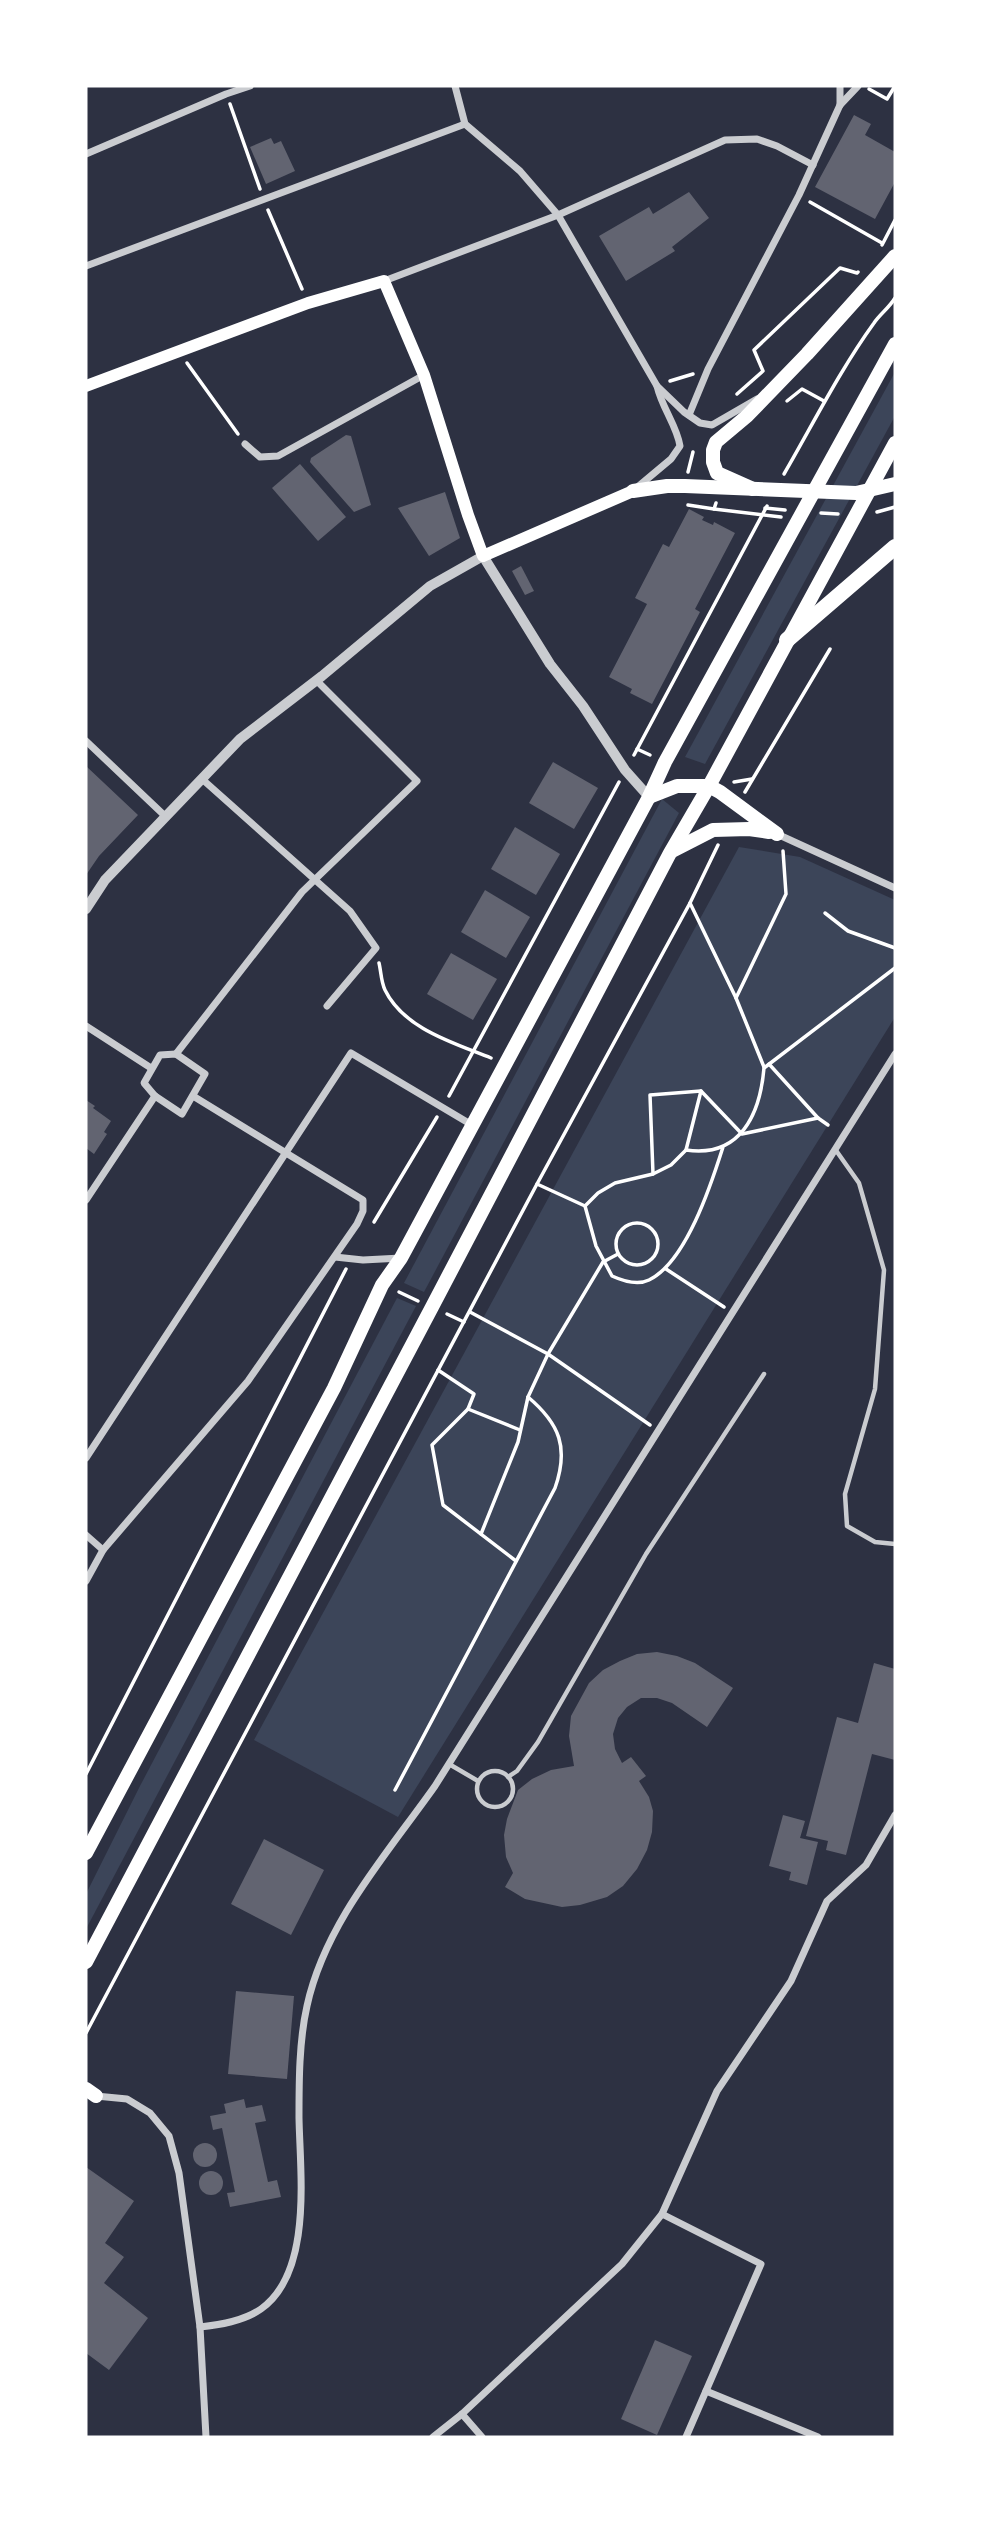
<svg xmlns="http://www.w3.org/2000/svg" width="981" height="2523" font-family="Georgia,serif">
  <rect width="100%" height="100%" fill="#2d3142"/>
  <g fill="#3c4559">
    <path d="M895 372V416L705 764 685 757Z"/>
    <path d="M662 799 679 813 424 1292 404 1283Z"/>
    <path d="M739 847 800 857 895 900V1017L398 1817 254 1740Z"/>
    <path d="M397 1298 416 1306 86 1929V1894L140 1786Z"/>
  </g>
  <g fill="#626471">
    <path d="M854 115 871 124 865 135 895 152V182L875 219 815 187Z"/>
    <path d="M271 138 274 144 281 141 295 171 266 184 250 147Z"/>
    <path d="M689 192 709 218 672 247 675 251 626 281 599 236 649 207 653 214Z"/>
    <path d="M346 435 351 436 371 505 354 512 310 462 311 458Z"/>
    <path d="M300 464 346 517 318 541 272 488Z"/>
    <path d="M445 492 460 538 429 556 398 508Z"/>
    <path d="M689 509 704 517 702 520 713 525 714 522 735 533 695 609 700 612 652 704 630 693 632 689 609 677 647 604 635 598 663 544 669 547Z"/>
    <path d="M521 566 534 591 525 595 512 571Z"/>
    <path d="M553 762 598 788 574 829 529 803Z"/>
    <path d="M86 766 138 815 99 856 86 875Z"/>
    <path d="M515 827 560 854 536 895 491 869Z"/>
    <path d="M485 890 530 917 506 958 461 932Z"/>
    <path d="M451 953 497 979 473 1020 427 994Z"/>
    <path d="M86 1100 95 1106 93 1108 111 1121 104 1132 107 1134 94 1154 86 1148Z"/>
    <path d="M657 1652 677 1656 695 1663 733 1688 707 1727 672 1703 657 1698H641L627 1707 618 1718 613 1734 615 1749 622 1763 631 1757 646 1776 639 1781 649 1797 653 1811 652 1832 647 1850 637 1869 623 1886 607 1897 580 1905 562 1907 525 1899 505 1887 513 1873 506 1857 504 1835 507 1819 518 1790 532 1779 551 1770 574 1766 569 1736 571 1716 589 1683 603 1670 620 1661 637 1654Z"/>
    <path d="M874 1663 895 1669V1760L872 1754 846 1855 826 1850 828 1841 806 1836 837 1717 858 1723Z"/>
    <path d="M783 1815 805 1821 800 1838 818 1842 807 1885 789 1880 791 1872 769 1866Z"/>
    <path d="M264 1839 324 1870 291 1935 231 1904Z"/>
    <path d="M236 1991 294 1996 287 2079 228 2074Z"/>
    <path d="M244 2099 246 2108 262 2105 266 2121 255 2123 268 2182 277 2180 281 2197 230 2207 227 2193 235 2192 222 2128 213 2130 210 2116 226 2113 224 2104Z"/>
    <circle cx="205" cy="2155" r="12"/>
    <path d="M86 2167 134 2201 105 2243 124 2257 104 2283 148 2318 109 2370 86 2353Z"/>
    <circle cx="211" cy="2183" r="12"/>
    <path d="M655 2340 692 2356 657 2435 621 2419Z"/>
  </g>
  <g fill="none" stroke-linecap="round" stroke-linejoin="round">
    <g stroke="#fff" stroke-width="3.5">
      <path d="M869 89 887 99 895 86"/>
      <path d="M230 104 260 189"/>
      <path d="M810 202 882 243"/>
      <path d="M268 210 302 289"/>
      <path d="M882 245 895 220"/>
      <path d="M187 363 238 434"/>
      <path d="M670 381 693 374"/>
      <path d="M737 394 763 371 754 350 840 268 857 273 858 272"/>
      <path d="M787 401 802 389 824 401"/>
      <path d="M688 472 693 452"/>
      <path d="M784 474C813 424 840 370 874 323 880 314 889 308 895 298"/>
      <path d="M688 505 714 509 716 503"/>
      <path d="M765 508 785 510"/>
      <path d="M714 509 781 517"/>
      <path d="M877 512 895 507"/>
      <path d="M821 513 838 514"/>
      <path d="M637 749 650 755"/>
      <path d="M634 755 767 506"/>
      <path d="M734 782 752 779"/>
      <path d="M745 792 830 649"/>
      <path d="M690 903 736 998 764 1067"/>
      <path d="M825 913 848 931 895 948"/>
      <path d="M379 963C381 971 381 982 385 990 404 1029 454 1043 491 1058"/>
      <path d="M736 998 786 894 783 851"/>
      <path d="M769 1064 818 1118 828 1125"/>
      <path d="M449 1096 619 782"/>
      <path d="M723 1147C711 1185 686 1262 649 1280 637 1286 623 1281 612 1276L596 1246 585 1206 598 1193 615 1183 653 1174 671 1165 686 1150C740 1158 760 1115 764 1068L895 968"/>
      <path d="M686 1150 701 1091"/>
      <path d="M653 1174 650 1095 701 1091 742 1134 818 1118"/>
      <path d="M537 1184 585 1206"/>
      <path d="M374 1222 437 1117"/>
      <circle cx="637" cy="1244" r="21"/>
      <path d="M666 1269 724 1307"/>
      <path d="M399 1292 418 1301"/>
      <path d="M470 1312 548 1354 650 1425"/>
      <path d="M447 1314 464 1322"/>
      <path d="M438 1370 474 1394 468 1409"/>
      <path d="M481 1534 518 1442 528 1397 548 1354 603 1262 618 1254"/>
      <path d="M516 1561 443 1505 432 1445 468 1409 520 1430"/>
      <path d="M86 1774 346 1269"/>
      <path d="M395 1790 555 1488C569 1448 560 1424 528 1397"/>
      <path d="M86 2033 537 1184 690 903 718 845"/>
    </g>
    <g stroke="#caccd0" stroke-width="4.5">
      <path d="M835 1149 859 1183 884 1270 875 1389 845 1494 847 1526 875 1542 895 1544"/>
      <path d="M449 1764 478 1781"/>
      <circle cx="495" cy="1789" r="18"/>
      <path d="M508 1777 517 1771 538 1742 646 1554 764 1374"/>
    </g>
    <g stroke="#caccd0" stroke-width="7">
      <path d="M455 86 465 124 520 171 558 215 657 386 684 412 700 423 712 425 757 399"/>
      <path d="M840 86V105"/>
      <path d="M86 154 226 94 250 86"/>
      <path d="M86 266 465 124"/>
      <path d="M384 281 558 215 725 140 757 139 777 146 813 165"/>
      <path d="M689 415 708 369 799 195 840 105 858 86"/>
      <path d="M245 444 260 457 278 456 424 375"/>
      <path d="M634 490 671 459 680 446C677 426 662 408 657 386"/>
      <path d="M86 741 165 816"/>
      <path d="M202 779 350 911 376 948 327 1006"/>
      <path d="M777 834 895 888"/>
      <path d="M86 1026 151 1068"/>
      <path d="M176 1054 302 892 417 781 316 680"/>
      <path d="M176 1054 205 1074 182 1114 155 1096 144 1083 160 1055Z"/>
      <path d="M86 1200 155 1096"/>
      <path d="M335 1257 363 1260 401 1258"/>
      <path d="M86 1458 351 1053 472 1125"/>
      <path d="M86 1535 103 1550"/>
      <path d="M86 1581 103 1550 248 1381 357 1224 363 1211V1200L193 1096"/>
      <path d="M96 2096 127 2099 150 2113 169 2136 179 2173 200 2327 206 2437"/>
      <path d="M662 2214 761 2264 686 2437"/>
      <path d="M200 2327C220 2325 244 2321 261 2309 313 2272 300 2173 299 2118 299 2082 299 2041 307 2006 325 1923 387 1854 435 1786L895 1054"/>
      <path d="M706 2391 818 2437"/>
      <path d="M462 2414 482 2437"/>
      <path d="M433 2437 462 2414 622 2264 662 2214 717 2091 791 1981 827 1901 866 1865 895 1815"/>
    </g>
    <path stroke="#caccd0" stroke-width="10" d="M86 909 105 880 240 739 322 676 430 586 483 556 550 664 583 706 625 770 649 797"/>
    <path stroke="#fff" stroke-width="12" d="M86 386 308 303 384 281 424 375 468 515 483 556 633 491"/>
    <g stroke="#fff" stroke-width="14">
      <path d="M753 489 717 473 713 462V450L716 442 747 416 807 354 895 256"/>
      <path d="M633 491 667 486H685L856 493 895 484"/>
      <path d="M649 797 677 786H709L720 792 777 834"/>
      <path d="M672 851 713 830 749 829 769 832"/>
      <path d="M86 1853 334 1388 382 1285 401 1258 649 797 665 762 895 344"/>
      <path d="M86 1962 432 1307 670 853 709 786 895 443"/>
      <path d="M86 2089 96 2096"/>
    </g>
    <path stroke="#fff" stroke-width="16" d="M787 640 895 547"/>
  </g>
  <rect width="981" height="2523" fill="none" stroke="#ffffff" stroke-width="175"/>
</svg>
